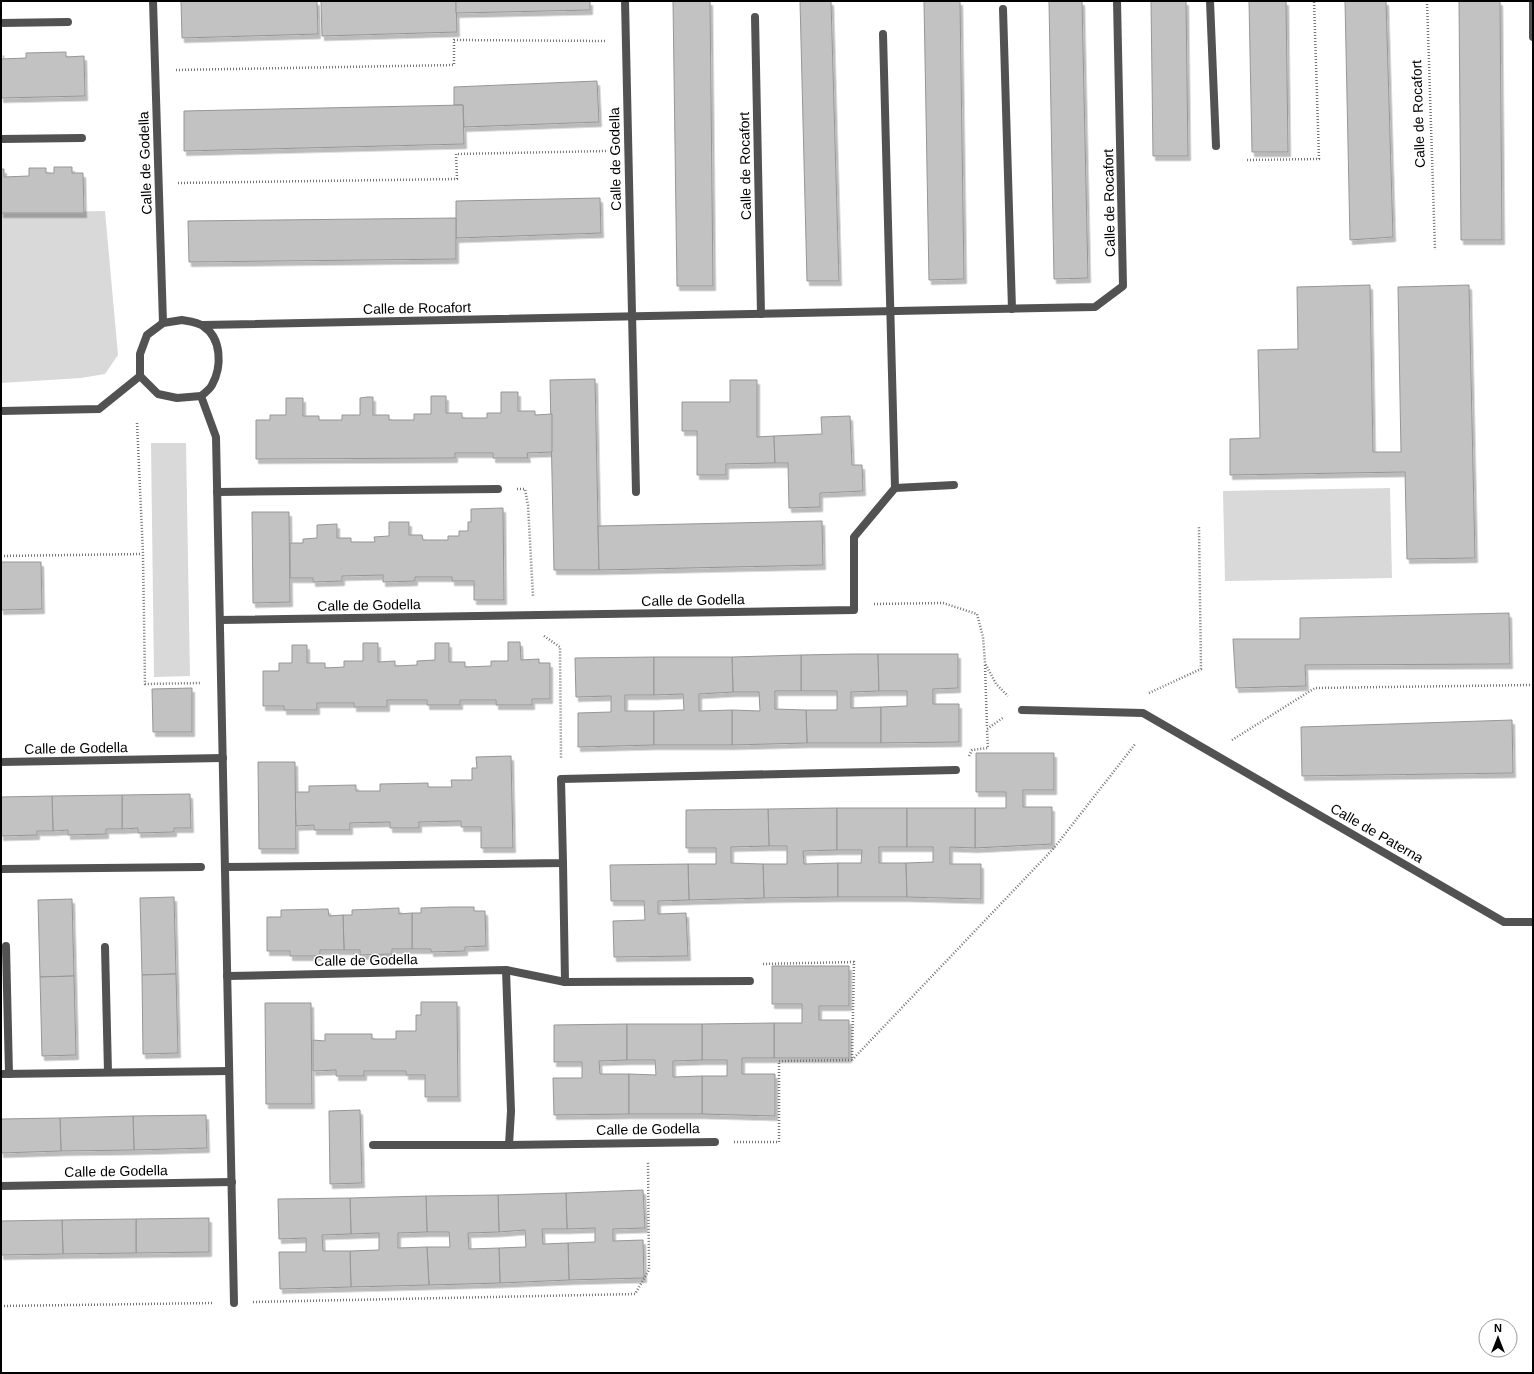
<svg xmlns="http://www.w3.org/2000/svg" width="1534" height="1374" font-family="Helvetica,sans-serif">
  <defs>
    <filter id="shadow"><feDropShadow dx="2.5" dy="4.5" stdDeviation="0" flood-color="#0004"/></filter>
  </defs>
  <rect width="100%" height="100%" fill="#fff"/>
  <g fill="#d9d9d9">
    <path d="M105 211 118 355 105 374 81 378 1 383V213Z"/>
    <path d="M151 443H186L190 676 154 677Z"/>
    <path d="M1390 488 1392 578 1225 581 1223 491Z"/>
  </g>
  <g fill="#c2c2c2" stroke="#969696" filter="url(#shadow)">
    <path d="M181 1H317L318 34 182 38Z"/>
    <path d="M321 1H456L457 32 322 36Z"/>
    <path d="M456 1H590V10L456 13Z"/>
    <path d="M673 1H710L713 286H677Z"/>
    <path d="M800 1H831L839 281H807Z"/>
    <path d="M924 1H960L964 279 929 280Z"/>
    <path d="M1049 1H1082L1088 278 1054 279Z"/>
    <path d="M1151 1H1186L1188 156H1153Z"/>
    <path d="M1249 1H1286L1288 152H1252Z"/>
    <path d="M1345 1H1386L1393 237 1350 240Z"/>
    <path d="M1459 1H1500L1502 240H1461Z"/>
    <path d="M1 51V59L26 58V53L66 52V57L84 56 85 96 1 98Z"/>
    <path d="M597 81 599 122 464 127 463 105H454V87Z"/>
    <path d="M463 105 464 144 184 151V111Z"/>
    <path d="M54 167H72V173H83L84 213H1V169H4V177L29 176V168H46V173H54Z"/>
    <path d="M600 198 601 233 456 238V201Z"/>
    <path d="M456 218V259L189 262 188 221Z"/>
    <path d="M1370 285 1373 452H1401L1398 287 1469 285 1475 558 1407 559 1405 472 1230 475V439L1260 438 1258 350 1298 349 1297 287Z"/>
    <path d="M595 379 599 570H554L550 380Z"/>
    <path d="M730 380H757V437L774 436 775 463 726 464V475H697V431H682V402H730Z"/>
    <path d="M501 392H518V411H535V415L552 414V452L527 453 528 458H493V453H455V458L256 459V420H270V415H286V398H303V416H319V420H342V415H360V398L367 397H373V415H389V420H414V414H431V396H446V413H462V418H487V413H501Z"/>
    <path d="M850 416 852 465H862L863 491 820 493V507L789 508 788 463H775L774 436 822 434 821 417Z"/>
    <path d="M503 508 504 600H474V581H452V577H415V581L383 582V575L342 576V581L313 582V578H290V543H303V539L317 538V525L337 524V538H351V542H375L374 537 389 536V522H409V535H422L423 540H448V536H459V531H468V522H471V509Z"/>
    <path d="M252 512H289L290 602 253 603Z"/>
    <path d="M822 521 823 565 599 570 598 526Z"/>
    <path d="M1 562H41L42 609 1 610Z"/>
    <path d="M1509 613 1510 664 1305 665 1306 686 1236 688 1233 639H1300V618Z"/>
    <path d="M508 642H520L521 660 539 659V663H550V699H532V705H496V700H460V705H427V700H387V707H354V703H317V710H284V706H263V671H279V663H292V645H307V663H325V668L344 667V661H363V643H378V662L395 661V666L417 665V661L435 660V643H449V662H465V667L491 666V661H508Z"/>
    <path d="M852 654H878L879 691 851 692V708L881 707V743H807L806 710H837V691H801V655Z"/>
    <path d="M878 654H958V688L933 689V704H959V742L881 743V707L907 706V691H879Z"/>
    <path d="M801 655V691H775V709L806 710 807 743 732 745V710L760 711 759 692H733L732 657Z"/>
    <path d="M654 657V695H625V711H654V745L578 747V713L611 712V696L576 697 575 658Z"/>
    <path d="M654 657H732L733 692 699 694V711L732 710V745H654V711L684 710 683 694 654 695Z"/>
    <path d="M192 688V732H153L152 689Z"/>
    <path d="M1512 720 1513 773 1302 776 1301 727Z"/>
    <path d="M976 753H1054V790H1023V807H1052V844L975 848V808H1006V792H976Z"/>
    <path d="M511 756 513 848H481V827H461V821L419 822V828H390V822L350 823V830H314V825L296 826 295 792H309V786L356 785V791H380V784L428 783V787H452L451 780H472V768H477L476 757Z"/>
    <path d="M258 762H295L296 849H259Z"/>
    <path d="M190 794 191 828H174V832L138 833V828L122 829V795Z"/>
    <path d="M122 795V829H106V834L68 835V830L53 831 52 796Z"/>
    <path d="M52 796 53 831H37V835L1 836V797Z"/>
    <path d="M837 808V850L803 851 804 864 838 863V897L764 898 763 864H787V846H769L768 809Z"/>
    <path d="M837 808H907V847H879V863H906L907 897H838V863H861L862 850H837Z"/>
    <path d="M907 808H975V848L950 847V864H981V899L907 897 906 863 933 862V847H907Z"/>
    <path d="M768 809 769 846 731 847V863L763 864 764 898 689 900 688 864H716V848H686V810Z"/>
    <path d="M688 864 689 900 658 901V914L686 913 688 956 614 957 613 921 645 920 644 901H611L610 865Z"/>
    <path d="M174 897 176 974 142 975 140 898Z"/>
    <path d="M72 899 74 976 40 977 38 900Z"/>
    <path d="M451 907H474V911H485L486 946 465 947V951L431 952V949H412V913H421V908Z"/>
    <path d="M399 908V914L412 913V949H392V954L360 955V950H344L343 915H352V910Z"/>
    <path d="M328 909 329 916 343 915 344 950H320V956H290V951H267V917H281V910Z"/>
    <path d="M772 966H849V1006H819V1020H849V1058H774V1023H802V1004H772Z"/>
    <path d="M176 974 178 1053 143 1054 142 975Z"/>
    <path d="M74 976 76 1055 42 1056 40 977Z"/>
    <path d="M421 1002H457L458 1097H425V1075H406V1071H364V1076H336V1070L313 1071V1040L325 1041V1034H372V1039H396V1031H416V1015H421Z"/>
    <path d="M265 1003H311L312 1104H266Z"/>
    <path d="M774 1023V1058H742V1074H775V1116L702 1114V1076H727V1060H702V1024Z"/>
    <path d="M627 1024V1060L599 1061 600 1074H629V1114L554 1115 553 1078H582V1062H554V1025Z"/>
    <path d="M627 1024H702V1060L673 1061V1077L702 1076V1114H629V1074L656 1075 655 1060H627Z"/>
    <path d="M360 1110 362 1183 330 1184 329 1111Z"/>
    <path d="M206 1115 207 1148 134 1150 133 1116Z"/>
    <path d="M133 1116 134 1150 61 1151 60 1118Z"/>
    <path d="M60 1118 61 1151 1 1153V1119Z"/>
    <path d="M643 1190 645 1228 613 1229V1241L643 1240 644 1278 569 1280 568 1243 595 1242V1228L567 1229 566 1193Z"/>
    <path d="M566 1193 567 1229H542L543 1244 568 1243 569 1280 500 1283 499 1248 526 1247 525 1230 499 1232 498 1195Z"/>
    <path d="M498 1195 499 1232 468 1233 469 1249 499 1248 500 1283 429 1285 427 1247H450L449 1232H427L426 1196Z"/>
    <path d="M426 1196 427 1232 398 1233V1248L427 1247 429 1285 351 1287 350 1251 379 1250V1233L351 1234 350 1198Z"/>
    <path d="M350 1198 351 1234 322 1235 323 1251H350L351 1287 280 1289 279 1252H306V1238L279 1239 278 1199Z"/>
    <path d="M209 1218V1252L136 1253V1219Z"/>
    <path d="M136 1219V1253L63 1254 62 1220Z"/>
    <path d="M62 1220 63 1254 1 1255V1221Z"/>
  </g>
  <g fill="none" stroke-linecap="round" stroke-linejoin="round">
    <g stroke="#747474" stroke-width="2.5" stroke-dasharray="1 2" stroke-linecap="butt">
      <path d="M1427 1 1435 250"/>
      <path d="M176 70 454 65V40L606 41"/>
      <path d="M1247 160 1319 159 1314 1"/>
      <path d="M178 183 457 179 456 154 608 151"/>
      <path d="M137 423 143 554 145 684 200 683"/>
      <path d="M517 489H525L528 505 533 596"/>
      <path d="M1 556 142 554"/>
      <path d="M874 604 943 603 977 614 983 637 985 663 996 684 1008 696"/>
      <path d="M544 636 560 647 561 759"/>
      <path d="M985 665 987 728"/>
      <path d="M1149 693 1201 669 1199 526"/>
      <path d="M1232 740 1315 688 1533 685"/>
      <path d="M969 756 972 750 988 748 987 729 1004 717"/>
      <path d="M852 1060 1054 848 1136 743"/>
      <path d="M734 1142H779V1061L852 1060 854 962 761 964"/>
      <path d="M253 1302 635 1294 649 1270 648 1162"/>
      <path d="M1 1306 214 1303"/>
    </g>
    <g stroke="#525252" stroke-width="8">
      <path d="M1 23 68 22"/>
      <path d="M1 139 82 138"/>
    </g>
    <path stroke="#525252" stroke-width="8" d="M1 869 201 867"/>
    <g stroke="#525252" stroke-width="8">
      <path d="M153 1 163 323"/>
      <path d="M625 1 636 492"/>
      <path d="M1210 1 1216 146"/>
      <path d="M1533 1V37"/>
      <path d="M1003 9 1012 309"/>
      <path d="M755 17 761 314"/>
      <path d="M182 320C188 321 198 322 203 326 222 338 222 367 212 385 210 389 205 393 201 396L177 398 158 394 140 376V354L147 335 163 323Z"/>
      <path d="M203 325 1095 307 1123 286 1117 1"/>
      <path d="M201 396 216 437 234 1303"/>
      <path d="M1 411 99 409 140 376"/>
      <path d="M895 488 954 485"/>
      <path d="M217 492 498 489"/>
      <path d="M220 620 854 610V537L895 488 883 34"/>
      <path d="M1022 710 1143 713 1504 922H1533"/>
      <path d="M1 762 223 758"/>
      <path d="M563 863 565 982 750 981"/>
      <path d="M225 867 563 863 561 779 956 770"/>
      <path d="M6 946 9 1074"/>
      <path d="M105 947 108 1072"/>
      <path d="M506 970 511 1111 509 1145 715 1142"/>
      <path d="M227 976 506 970 565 982"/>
      <path d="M1 1074 229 1071"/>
      <path d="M373 1145H509"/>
      <path d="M1 1186 232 1182"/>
    </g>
  </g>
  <g text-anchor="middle" stroke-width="3" stroke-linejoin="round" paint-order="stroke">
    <g font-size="14" fill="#000" stroke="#fff">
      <text transform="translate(1418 114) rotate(-92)" y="5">Calle de Rocafort</text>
      <text transform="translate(615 159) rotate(-91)" y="5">Calle de Godella</text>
      <text transform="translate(145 163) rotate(-92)" y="5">Calle de Godella</text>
      <text transform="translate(745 166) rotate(-91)" y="5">Calle de Rocafort</text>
      <text transform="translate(1109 203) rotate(-91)" y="5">Calle de Rocafort</text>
      <text transform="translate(417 308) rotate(-1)" y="5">Calle de Rocafort</text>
      <text transform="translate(693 600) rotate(-1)" y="5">Calle de Godella</text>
      <text transform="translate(369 605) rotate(-1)" y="5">Calle de Godella</text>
      <text transform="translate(76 748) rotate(-1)" y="5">Calle de Godella</text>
      <text transform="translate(1377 833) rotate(30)" y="5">Calle de Paterna</text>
      <text transform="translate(366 960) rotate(-1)" y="5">Calle de Godella</text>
      <text transform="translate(648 1129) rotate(-1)" y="5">Calle de Godella</text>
      <text transform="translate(116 1171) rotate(-1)" y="5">Calle de Godella</text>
    </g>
  </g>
  <rect width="1534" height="1374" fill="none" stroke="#000000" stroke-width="4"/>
  <g transform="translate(1498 1338)"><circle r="19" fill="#ffffff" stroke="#999999"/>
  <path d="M0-3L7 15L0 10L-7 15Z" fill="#000000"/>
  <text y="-6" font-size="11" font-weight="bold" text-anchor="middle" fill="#000000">N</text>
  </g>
</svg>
